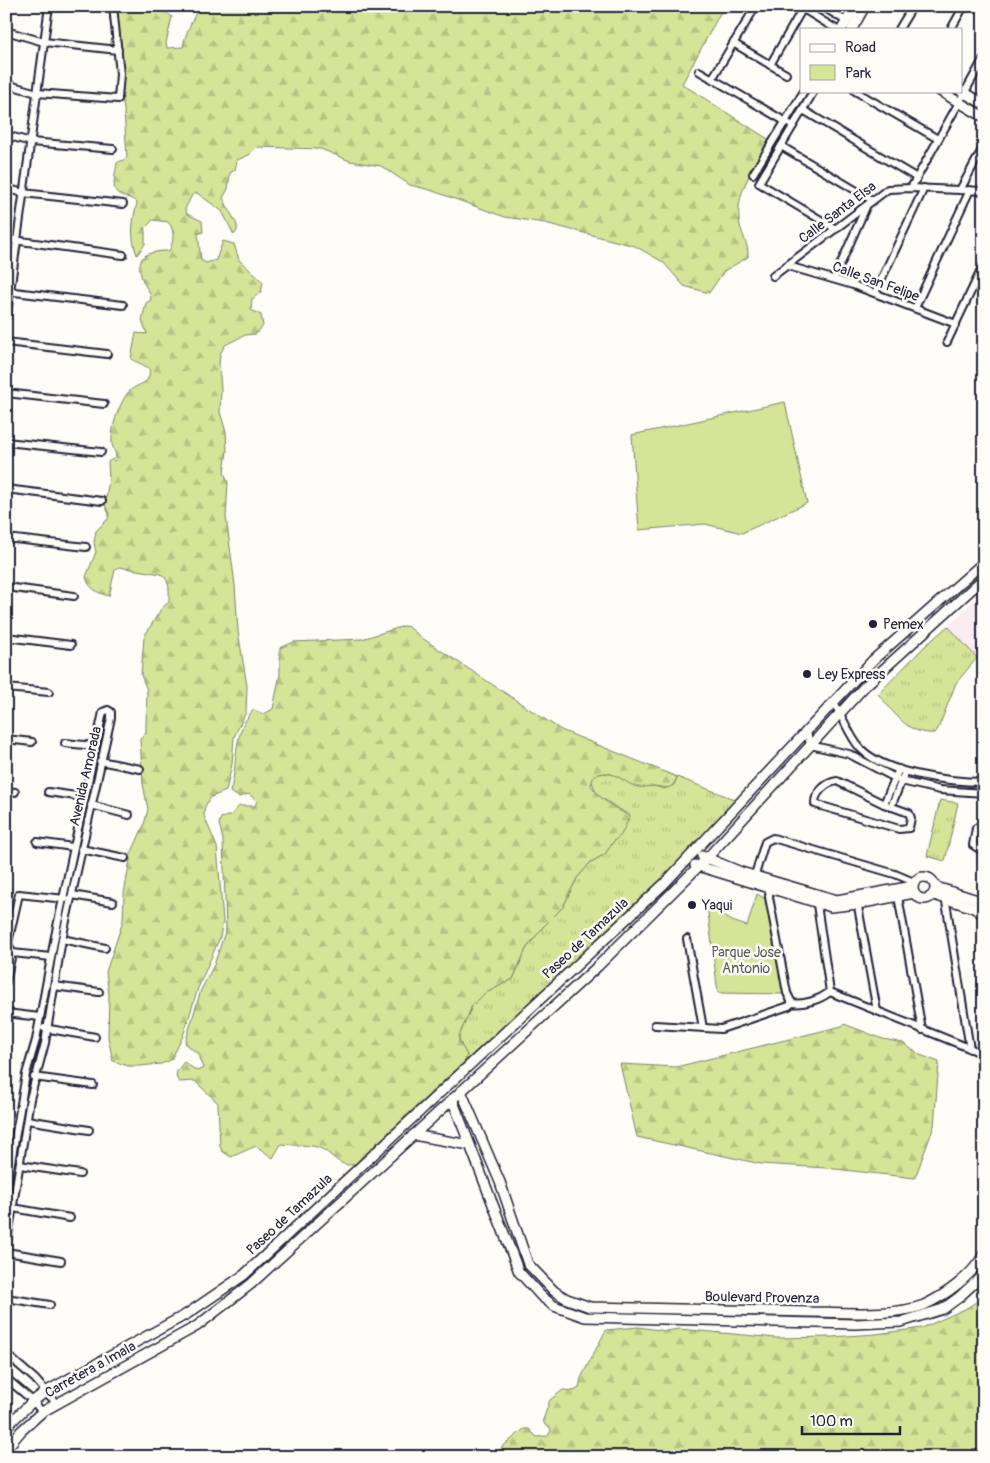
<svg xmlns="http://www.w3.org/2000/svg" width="990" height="1463" font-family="Pangolin,sans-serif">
  <defs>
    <pattern id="grass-tufts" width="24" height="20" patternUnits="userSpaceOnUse" patternTransform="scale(1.25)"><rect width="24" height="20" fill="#d5e497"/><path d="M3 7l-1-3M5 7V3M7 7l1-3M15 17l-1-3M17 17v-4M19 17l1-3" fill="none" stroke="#b7c383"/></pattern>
    <pattern id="forest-firs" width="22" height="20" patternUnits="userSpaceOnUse" patternTransform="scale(1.25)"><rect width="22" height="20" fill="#d5e497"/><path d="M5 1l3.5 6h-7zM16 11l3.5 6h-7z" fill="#b7c383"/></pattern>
  </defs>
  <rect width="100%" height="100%" fill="#fdfcf7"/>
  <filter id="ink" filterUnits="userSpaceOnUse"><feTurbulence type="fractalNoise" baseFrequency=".02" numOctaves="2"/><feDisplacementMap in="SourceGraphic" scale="10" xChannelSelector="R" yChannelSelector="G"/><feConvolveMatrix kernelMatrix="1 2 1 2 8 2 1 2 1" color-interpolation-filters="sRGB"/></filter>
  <g filter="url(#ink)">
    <path fill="#fbecf2" d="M984 590V666L948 626Z"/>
    <g fill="url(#grass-tufts)" stroke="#7c8369">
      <path d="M948 626 977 658 956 683 938 729 935 733C907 735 895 713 878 694L926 645Z"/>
      <path d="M605 773 615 775 639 787 654 786 664 789 674 785 677 777 739 801 684 861 467 1061C467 1051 459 1046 459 1036L472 1006 484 994 513 979 526 949 543 927 563 907 577 878 591 862 605 854 630 816 597 795 591 779 594 775Z"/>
      <path d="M940 800 958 803 945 861 927 856Z"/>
    </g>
    <g fill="url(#forest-firs)" stroke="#7c8369">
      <path d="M199 6H724L682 84 771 141C756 165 736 189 739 219 740 233 749 243 748 257L724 271 709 293 684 286 663 262 635 246 545 223 505 217 430 190 410 185 381 166 350 161 321 149 257 147 249 155 237 160 235 170 230 173 228 189 223 198 237 225V231L234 235 222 211 197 193 192 195 185 209 187 214 202 221 203 232 198 234 201 260 206 263 216 260 223 241 234 244 239 260 263 282 261 292 252 299 251 310 261 315 263 326 256 334 245 335 225 345 220 354 219 365 221 389 220 412 226 432 227 451 224 472 228 483 226 517 235 585 238 631 247 686 246 712 234 737 232 764 226 791 211 797 205 806 204 816 217 847 223 921 220 937 198 988 183 1036 171 1060 161 1064 139 1066H128L113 1061 108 1037 109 995 106 972 123 921 124 894 131 854 144 825 148 809 143 784 140 739 146 732V727L147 690 141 675 144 637 161 609 169 602C169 591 171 581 161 574L119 567 115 570 109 596C98 593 89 589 86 577L96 552 94 542 96 531 108 519 109 514 105 505 109 479 108 462 112 459 115 461C118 453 112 450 112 443 111 427 118 407 127 394 135 382 152 387 149 368L131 359 136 333 147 334 142 320 146 303 151 300C151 291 146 289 143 281 133 256 147 251 169 251 174 242 175 229 168 222L153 220 145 228V244L137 255C130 235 132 223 137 203 132 197 125 198 119 194 110 189 116 171 117 163L127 158 124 110 117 60 110 47 112 34 109 13 119 8 168 13 172 17 166 43 167 48 183 47C185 33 193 20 199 6Z"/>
      <path d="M404 626 409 627 422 638 561 730 677 777C671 792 667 787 653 786 648 786 643 788 638 787 626 784 618 774 606 773 602 773 598 774 594 775L591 785C600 800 614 808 630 816L621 835 613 842 605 854 591 862 577 878 563 907 543 927 526 949 513 979 484 994 472 1006 459 1036V1041L467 1055 463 1066 458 1068 358 1163C339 1171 333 1152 317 1147 311 1145 290 1145 281 1144L273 1158 256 1146 231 1157 222 1151 220 1146 218 1103 195 1081 179 1082 176 1077 177 1071 184 1062 197 1071 203 1068 197 1053 185 1043 201 990 214 965 226 929 223 840 219 823 221 818 231 815 239 806H255L257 801 249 794 239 797 230 792C239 763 231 736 253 710L264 714 273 709 280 674V648L294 642 362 639Z"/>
      <path d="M844 1024 883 1039 903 1043 920 1055 939 1062 934 1126 915 1178 826 1168 761 1164 637 1137 620 1064 676 1067 842 1026Z"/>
      <path d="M984 1297V1457H496L502 1447 524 1429H529L537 1437 548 1436 551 1431 550 1427 545 1425 543 1420 550 1400 563 1390 574 1391 579 1388 581 1378 606 1330 638 1327 666 1331 679 1329 776 1338 832 1337 876 1334 922 1328 965 1309Z"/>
    </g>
    <g fill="#d5e497" stroke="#7c8369">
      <path d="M785 402 807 503 742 533 705 524 639 530 632 435Z"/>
      <path d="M757 894 767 900 787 994 718 993 707 905 732 921 747 926Z"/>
    </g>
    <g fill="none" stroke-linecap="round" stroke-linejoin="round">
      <g stroke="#22223b" stroke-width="10">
        <g id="street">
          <path d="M170 6H190"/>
          <path d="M822 6 846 21"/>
          <path d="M800 7 836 29"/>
          <path d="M899 29 913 6"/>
          <path d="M951 29 964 6"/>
          <path d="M6 31 44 42 118 50"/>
          <path d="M733 43 786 74"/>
          <path d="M770 65 803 8"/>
          <path d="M699 71 793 126"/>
          <path d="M712 79 756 6"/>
          <path d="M6 84 37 93 118 99 120 74 113 6"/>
          <path d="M814 91 759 183 836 229"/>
          <path d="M855 91 938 139"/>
          <path d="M803 110 917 178"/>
          <path d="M6 135 31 142 113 149"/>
          <path d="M781 146 872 200"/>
          <path d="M753 174 804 91"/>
          <path d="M6 188 23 193 123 204"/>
          <path d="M911 188 984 58"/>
          <path d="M960 190 984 146"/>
          <path d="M6 239 123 255"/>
          <path d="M788 266 853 285 956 324"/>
          <path d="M773 276 888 189 911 188 984 191"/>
          <path d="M834 279 866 207"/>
          <path d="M6 291 123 305"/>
          <path d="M875 293 924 188"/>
          <path d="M915 308 970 190"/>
          <path d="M6 321 49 6"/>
          <path d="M6 342 107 354"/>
          <path d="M947 342 984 264"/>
          <path d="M6 393 104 404"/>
          <path d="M6 442 101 452"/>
          <path d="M6 489 102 501"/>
          <path d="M6 538 86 547"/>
          <path d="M6 587 74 596"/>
          <path d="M6 637 71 645"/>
          <path d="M6 688 49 692"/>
          <path d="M833 702C843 716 849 736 860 748 884 774 951 782 984 782"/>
          <path d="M807 731 810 745 849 754 901 781 940 790 984 793"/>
          <path d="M6 739 32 742"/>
          <path d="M65 743 94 746"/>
          <path d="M100 761 140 769"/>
          <path d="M837 781 884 804 909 813 911 818 909 828 899 829 815 804C814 793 827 782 837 781Z"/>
          <path d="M6 791 15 792"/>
          <path d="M48 792 83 797"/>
          <path d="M884 804 899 769"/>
          <path d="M91 805 129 815"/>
          <path d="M891 807 905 772"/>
          <path d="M984 824 976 828 973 845 984 852"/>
          <path d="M37 842 73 847"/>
          <path d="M81 849 125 858"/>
          <path d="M754 878 765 842 773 838 895 874 914 882"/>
          <path d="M770 884 769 897 787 993 792 1003C804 1005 819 1000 830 992L984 1054"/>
          <path d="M72 895 113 902"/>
          <path d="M898 896 922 1030"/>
          <path d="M945 896 970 1049"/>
          <path d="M816 898 830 992"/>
          <path d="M857 901 877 1011"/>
          <path d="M62 939 105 948"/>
          <path d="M687 939 703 1028"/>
          <path d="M12 953 51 957"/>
          <path d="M6 982 12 953 8 943 19 894 65 899"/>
          <path d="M54 986 99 992"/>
          <path d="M6 1013 40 1017"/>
          <path d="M655 1025 721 1029 789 1006 792 1003"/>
          <path d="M44 1028 95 1037"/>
          <path d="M34 1077 93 1085"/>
          <path d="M27 1120 89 1130"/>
          <path d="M20 1165 80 1174"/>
          <path d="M6 1192 26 1074 36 1040 55 936 103 712 108 710 111 712V718L62 939 45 1043 30 1099 6 1249"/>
          <path d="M13 1208 70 1218"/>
          <path d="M6 1252 61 1261"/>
          <path d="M6 1298 50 1305"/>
          <path d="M6 1354 35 1379 56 1403"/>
          <path d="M6 1378 33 1401 42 1412"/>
        </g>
      </g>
      <g stroke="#22223b" stroke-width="12">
        <g id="secondary">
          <path d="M842 29 855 6"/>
          <path d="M852 29 865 6"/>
          <path d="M940 91 984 117"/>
          <path d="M961 91 984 104"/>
          <path d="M702 856 741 872 837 900 913 886"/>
          <path d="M695 865 831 907 858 904 914 893"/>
          <circle cx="924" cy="888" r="11"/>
          <path d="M936 887 984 902"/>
          <path d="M934 895 974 908 984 915"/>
          <path d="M461 1091 500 1182 528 1264 554 1291 567 1299 590 1307C664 1309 737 1311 810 1312 844 1312 892 1317 924 1305 946 1295 972 1276 984 1254"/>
          <path d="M452 1099 470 1145"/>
          <path d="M413 1135 470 1145 519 1272 541 1296 554 1306 585 1317 855 1324 901 1322 943 1309 958 1298 984 1274"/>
          <path d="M6 1427 33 1401 47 1391 187 1314 244 1275 664 884 873 660 984 562"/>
          <path d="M6 1449 21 1431 42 1412 197 1326 251 1284 598 966 707 858 865 686 984 578"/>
        </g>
      </g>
      <use href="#street" stroke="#fdfcf7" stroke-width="6"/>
      <use href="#secondary" stroke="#fdfcf7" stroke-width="9"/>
    </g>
  </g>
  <g fill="#22223b" stroke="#fdfcf7" stroke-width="2">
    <circle cx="873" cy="624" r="5"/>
    <circle cx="807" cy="674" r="5"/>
    <circle cx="692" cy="905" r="5"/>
  </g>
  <g text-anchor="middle" stroke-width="5" stroke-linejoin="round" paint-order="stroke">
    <g font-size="14" fill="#22223b" stroke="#fdfcf7">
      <text transform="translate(837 212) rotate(-37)" y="5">Calle Santa Elsa</text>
      <text transform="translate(876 281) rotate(20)" y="5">Calle San Felipe</text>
      <text transform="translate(85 776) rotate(-77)" y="5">Avenida Amorada</text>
      <text transform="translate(585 938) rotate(-43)" y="5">Paseo de Tamazula</text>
      <text transform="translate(289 1214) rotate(-43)" y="5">Paseo de Tamazula</text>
      <text transform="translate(762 1297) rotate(1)" y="5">Boulevard Provenza</text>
      <text transform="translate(90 1369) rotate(-29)" y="5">Carretera a Imala</text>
    </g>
    <g font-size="14" fill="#22223b" stroke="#fdfcf7" text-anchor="start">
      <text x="883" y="629">Pemex</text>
      <text x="817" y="679">Ley Express</text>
      <text x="702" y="910">Yaqui</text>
    </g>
    <g font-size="14" fill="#585c57" stroke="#fdfcf7">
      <text x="746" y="957">Parque Jose<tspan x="746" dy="16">Antonio</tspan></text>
    </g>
  </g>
  <rect width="990" height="1463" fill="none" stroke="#fdfcf7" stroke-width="25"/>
  <rect x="12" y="12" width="965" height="1438" fill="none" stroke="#22223b" stroke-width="2" filter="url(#ink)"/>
  <rect x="800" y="28" width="162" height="65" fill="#fdfcf7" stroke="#a5a5ac"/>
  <rect x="810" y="44" width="25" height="8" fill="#fdfcf7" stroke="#a5a5ac"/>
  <text x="845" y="52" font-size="15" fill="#22223b">Road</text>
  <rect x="810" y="65" width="25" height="15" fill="#d5e497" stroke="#a5a5ac"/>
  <text x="845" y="78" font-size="15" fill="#22223b">Park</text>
  <path d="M802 1426v8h98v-8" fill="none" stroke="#22223b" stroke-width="2.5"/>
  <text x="810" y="1426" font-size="15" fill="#22223b" stroke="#fdfcf7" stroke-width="4" paint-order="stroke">100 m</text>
</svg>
